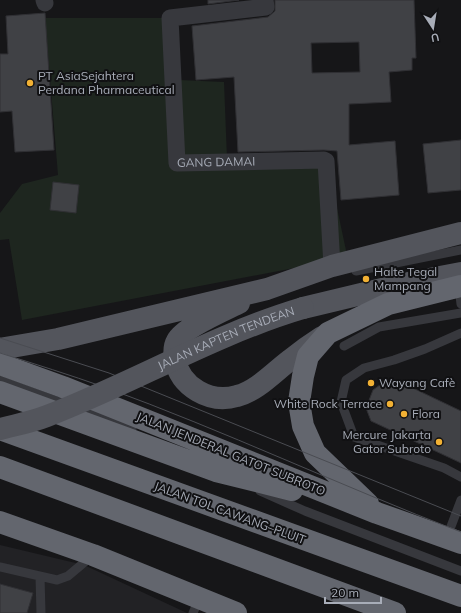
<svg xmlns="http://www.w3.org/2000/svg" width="461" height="613" font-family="Mulish,sans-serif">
<rect width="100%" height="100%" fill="#161618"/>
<path fill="#222225" d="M0,545L84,565L187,613H0Z"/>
<path fill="#1e261f" d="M45,18H170L179,80L224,82L227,159L327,161L347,255L331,261L22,320L9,239L0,240V213L22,184L58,175Z"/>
<path fill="#404145" stroke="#303034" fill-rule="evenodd" d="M208,0H239L208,4Z
M275,0H414L416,58H412V70L389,72L391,102L349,104V145L395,141L399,195L341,200L337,151L324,150L238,152L234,77L196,80L192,26L268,17L275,11ZM359,42L360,72L312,73L311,43Z
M45,13L54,150L15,152L12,111L0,112V54H8L6,16Z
M461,140V190L428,193L423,144Z
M53,182L79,185L76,213L50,210Z
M396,380L461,411V463L371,421L366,408L373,390L384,382Z
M0,584L33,593L27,613H0Z"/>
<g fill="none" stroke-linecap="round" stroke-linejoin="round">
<path stroke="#37383d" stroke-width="9" d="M356,271L461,250
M459,287L461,304
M461,333L425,349L394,360L364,368L346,380L341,402L354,437L444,468L461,477
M344,346L379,327L461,313
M0,380L132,429
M260,491L305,511L461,571
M447,537L461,500
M0,567L57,580L68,576L93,555
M40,576L41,613
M193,613L199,599"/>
<g stroke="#37383d" stroke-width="17">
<path d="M44,0L45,3"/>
<path id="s1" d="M265,0L266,7L170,18L177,163L324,160L326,161L332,266"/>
</g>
<path stroke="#53555c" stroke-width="22" d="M239,303C225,310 183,328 177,341C174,346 174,353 175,359C180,387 210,404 237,396C257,391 274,372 290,360C300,352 311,344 322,337
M303,308L403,284L461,273
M0,349L58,339L267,289L332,266L461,233"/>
<path stroke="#63666e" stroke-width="22" d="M0,364L63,387L377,513L461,543
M0,392L216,471L292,490
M0,429L461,596
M0,467L395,613
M368,504L315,453L303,426L299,402L303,376L308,356L328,333L388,304L461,286
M0,522L93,555L236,613"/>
<path stroke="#4a4c52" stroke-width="1" d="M0,338L109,373L461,516
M0,353C35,364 70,375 104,387C225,431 341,486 461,532"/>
<path stroke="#53555c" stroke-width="22" id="s2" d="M0,429C15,425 32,422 47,416C133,383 215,334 303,308"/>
</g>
<g fill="#f2b134" stroke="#111113" stroke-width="1.5">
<circle cx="30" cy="83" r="4"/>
<circle cx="366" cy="279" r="4"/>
<circle cx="371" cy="383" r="4"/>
<circle cx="390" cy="404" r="4"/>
<circle cx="404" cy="414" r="4"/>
<circle cx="439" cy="442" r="4"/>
</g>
<g text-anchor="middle" stroke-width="4" stroke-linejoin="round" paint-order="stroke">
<g font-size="12" fill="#a8adb8" stroke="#111113" text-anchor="start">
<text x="38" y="80">PT AsiaSejahtera<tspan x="38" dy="14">Perdana Pharmaceutical</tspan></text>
<text x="374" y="276">Halte Tegal<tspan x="374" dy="14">Mampang</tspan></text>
<text x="379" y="387">Wayang Cafè</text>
<text x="382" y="408" text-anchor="end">White Rock Terrace</text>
<text x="412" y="418">Flora</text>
<text x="431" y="439" text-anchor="end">Mercure Jakarta<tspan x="431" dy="14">Gator Subroto</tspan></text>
</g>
<g font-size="12" fill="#a8adb8" stroke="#111113">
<text dy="4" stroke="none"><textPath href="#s1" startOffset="288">GANG DAMAI</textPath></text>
<text dy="4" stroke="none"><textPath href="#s2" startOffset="244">JALAN KAPTEN TENDEAN</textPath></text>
<text transform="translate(231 454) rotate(22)" y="4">JALAN JENDERAL GATOT SUBROTO</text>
<text transform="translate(230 513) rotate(20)" y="4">JALAN TOL CAWANG–PLUIT</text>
</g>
</g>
<g transform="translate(433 28) rotate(168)" stroke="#111113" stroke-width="3" paint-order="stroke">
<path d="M0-3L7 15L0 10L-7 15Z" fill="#a8adb8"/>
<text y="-6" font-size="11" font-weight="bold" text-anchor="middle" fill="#a8adb8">U</text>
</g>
<path d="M325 597v6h56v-6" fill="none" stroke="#a8adb8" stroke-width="2"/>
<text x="331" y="597" font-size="12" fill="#a8adb8" stroke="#111113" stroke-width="3" paint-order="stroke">20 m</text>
</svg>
